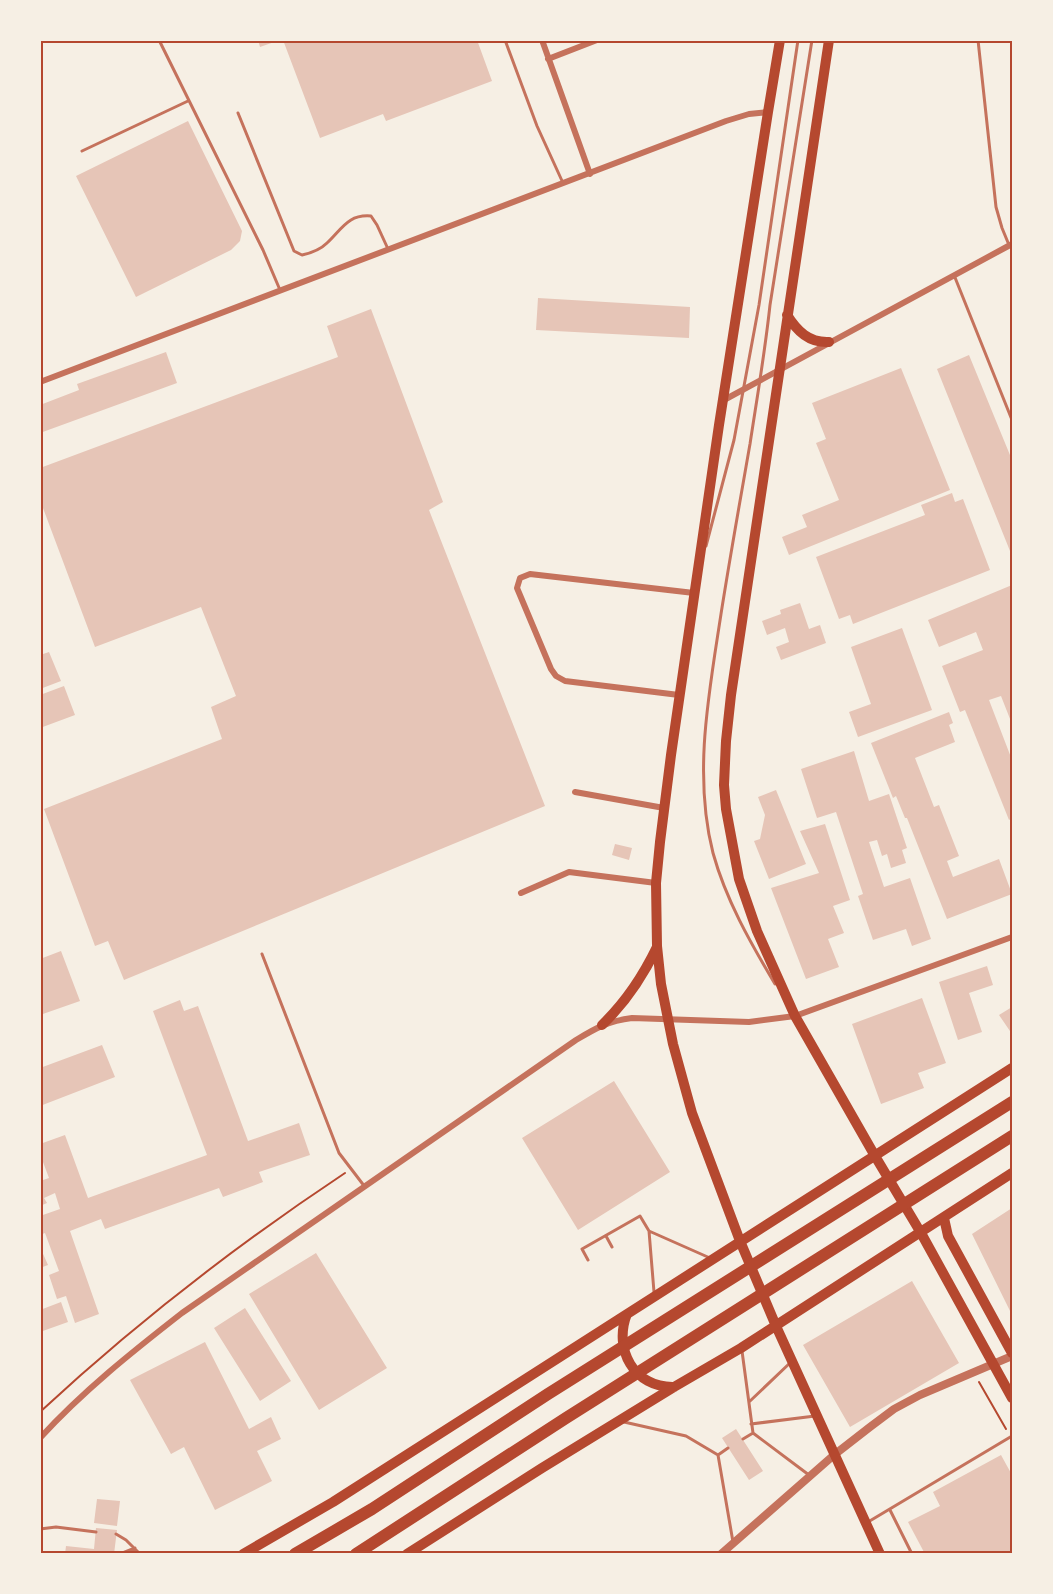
<svg xmlns="http://www.w3.org/2000/svg" width="1053" height="1594" font-family="Arial,sans-serif">
<rect width="100%" height="100%" fill="#f6efe4"/>
<path fill="#e6c5b7" d="M258,40H277V41L260,47Z
M283,40H477L492,81L386,121L383,114L320,138Z
M188,121L242,231L240,241L231,250L136,297L76,176Z
M538,298L690,307L689,338L536,330Z
M371,309L443,502L429,510L545,806L124,980L108,941L95,946L44,809L222,739L211,707L236,696L201,607L95,647L40,500V468L338,357L327,326Z
M166,352L177,383L40,433V405L79,390L77,384Z
M969,355L1012,460V556L937,369Z
M901,368L950,490L789,555L782,537L807,527L802,515L839,500L816,443L826,439L812,403Z
M952,493L955,502L963,499L990,570L853,624L850,615L839,619L816,557L925,515L921,505Z
M1012,585V724L1001,696L989,700L1012,760V818L1009,820L965,710L960,712L942,666L983,650L976,632L939,647L928,620Z
M800,603L809,629L820,625L826,643L781,660L776,647L789,642L785,628L767,635L762,621L781,614L780,610Z
M902,628L932,710L858,737L849,712L871,704L851,647Z
M49,652L61,681L40,689V655Z
M64,686L75,715L40,728V695Z
M949,712L953,723L949,725L955,742L915,758L934,807L939,805L959,856L947,861L953,877L999,859L1012,894L947,919L907,818H905L896,796L893,798L871,743Z
M854,751L869,801L889,794L907,848L902,850L906,863L891,868L887,854L882,856L877,840L869,842L884,887L910,878L931,939L912,946L906,929L873,940L858,896L863,894L836,812L817,818L801,769Z
M776,790L806,864L769,879L754,841L760,839L765,815L758,797Z
M825,824L850,900L833,906L844,933L828,939L839,967L806,979L771,888L819,873L800,831Z
M615,844L632,848L629,860L612,855Z
M61,951L80,1001L40,1015V959Z
M987,966L993,985L969,993L982,1032L958,1040L939,982Z
M922,998L946,1063L918,1073L924,1088L881,1104L852,1024Z
M180,1000L184,1011L198,1006L248,1141L299,1123L310,1155L259,1172L263,1182L223,1197L219,1188L105,1229L101,1219L70,1231L99,1314L75,1323L66,1296L57,1299L49,1275L59,1271L45,1233L40,1235V1216L60,1209L55,1193L44,1198L47,1203L40,1206V1181L49,1178L40,1154V1144L65,1135L88,1198L207,1155L153,1011Z
M1012,1007V1034L999,1015Z
M102,1045L115,1077L40,1106V1068Z
M614,1081L670,1172L578,1230L522,1138Z
M1012,1208V1315L972,1234Z
M40,1247L48,1265L40,1268Z
M316,1253L387,1368L319,1410L249,1294Z
M912,1281L959,1363L850,1427L803,1345Z
M61,1302L68,1322L40,1332V1310Z
M245,1308L291,1381L260,1401L214,1328Z
M205,1342L249,1429L271,1417L281,1439L257,1451L272,1481L215,1510L184,1447L171,1454L130,1380Z
M736,1429L763,1471L749,1480L722,1438Z
M1001,1455L1012,1475V1554H925L908,1522L940,1506L933,1492Z
M97,1499L120,1501L117,1526L94,1523Z
M96,1528L117,1530L114,1554H65L66,1546L94,1549Z"/>
<g fill="none" stroke-linecap="round" stroke-linejoin="round">
<path stroke="#b5482f" stroke-width="2" d="M979,1382L1006,1429
M40,1412C137,1322 235,1246 345,1173"/>
<path stroke="#c5725c" stroke-width="3" d="M159,40L263,250L280,290
M505,40L537,126L563,183
M978,40L996,207L1002,228L1009,245
M238,113L294,251L302,255C311,253 320,250 327,243C342,229 348,214 371,216L377,225L388,249
M82,151L188,101
M954,275L1012,420
M706,546L734,440L759,305L798,40
M262,954L339,1153L365,1187
M775,984C750,942 726,900 713,853C693,774 709,693 721,614C730,557 740,501 750,444C757,398 765,352 770,305L812,40
M649,1231L710,1258
M606,1236L612,1247
M588,1260L582,1249L640,1216L649,1231L654,1292
M742,1351L753,1433L743,1439
M749,1402L791,1362
M624,1422L686,1436L718,1455L728,1448
M751,1424L815,1416
M753,1433L809,1475
M718,1455L733,1542
M890,1510L912,1554
M868,1522L1012,1436
M40,1529L56,1527L96,1532
M116,1534L126,1540L140,1554
M120,1554L135,1548"/>
<path stroke="#c5725c" stroke-width="6" d="M542,40L590,174
M548,59L597,40
M40,382L726,121L749,114L768,112
M724,400L1012,244
M679,695L565,681L556,676L551,669L517,588L520,578L530,574L694,593
M575,792L664,808
M521,893L569,872L656,883
M40,1438C83,1391 132,1352 182,1313L576,1040C596,1028 608,1021 632,1018L749,1022L795,1016L1012,937"/>
<path stroke="#c5725c" stroke-width="8" d="M721,1554L834,1455L870,1427L894,1409L920,1395L1012,1356"/>
<path stroke="#b5482f" stroke-width="10" d="M780,40L768,112L719,425L671,755L660,842L656,883L657,946L661,984L673,1044L692,1113L740,1241L776,1326L880,1554
M829,40L731,695L726,741L724,785L726,809L739,879L757,931L795,1016L875,1156L921,1233L1012,1398
M787,315C797,331 809,343 829,342
M602,1025C626,1002 643,976 657,947
M944,1218L948,1236L1012,1353
M627,1314C613,1349 634,1388 674,1387
M243,1554L333,1502L1012,1068
M407,1554L542,1468L674,1387L741,1348L1012,1173"/>
<path stroke="#b5482f" stroke-width="12" d="M295,1554L372,1509L548,1394L1012,1102
M356,1554L566,1418L1012,1136"/>
</g>
<rect width="1053" height="1594" fill="none" stroke="#f6efe4" stroke-width="84"/>
<rect x="42" y="42" width="969" height="1510" fill="none" stroke="#b5482f" stroke-width="2"/>
</svg>
